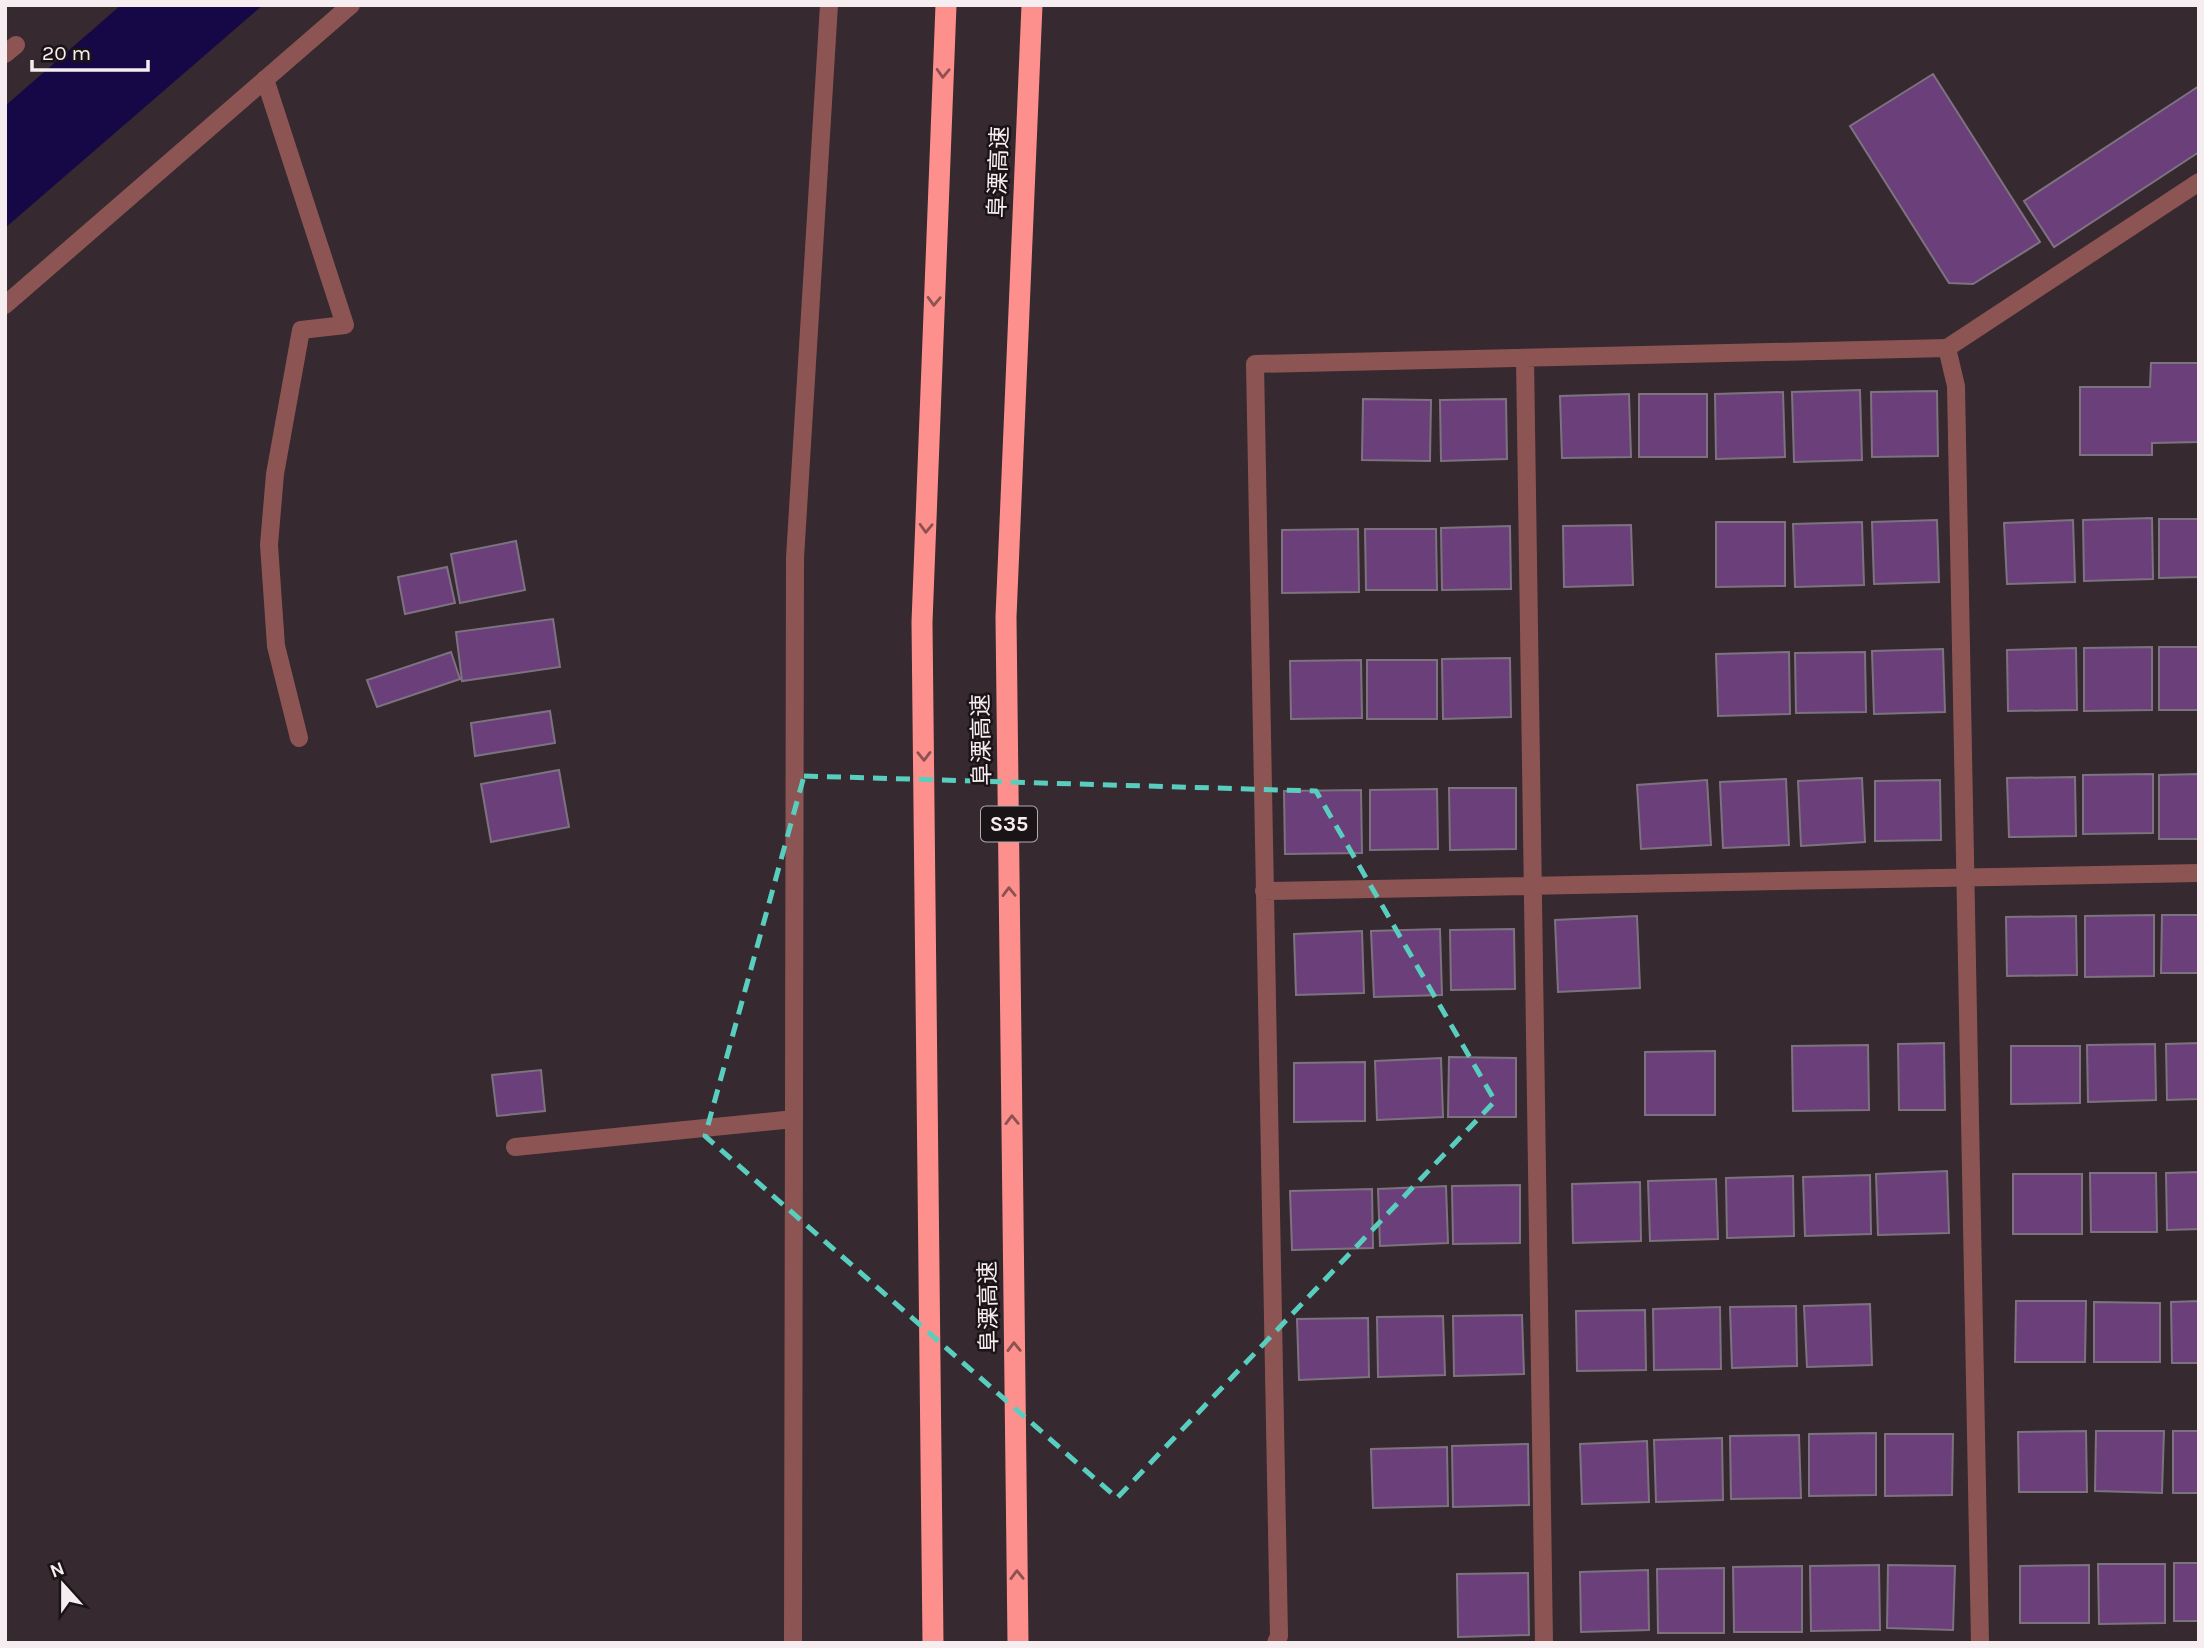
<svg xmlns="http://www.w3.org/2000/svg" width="2204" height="1648" font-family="Karla,'Noto Sans SC',sans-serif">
<rect width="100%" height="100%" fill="#36292f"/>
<path fill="#160846" d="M121,5H263L5,228V106Z"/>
<path fill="#6a3f7a" stroke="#7d7380" stroke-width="2" d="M1933,74L2040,242L1973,284L1949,283L1850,126Z
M2199,86V152L2054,247L2024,201Z
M2151,363H2199V442L2152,443V455H2080V387H2150Z
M1860,390L1862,460L1794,462L1792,392Z
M1937,391L1938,456L1872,457L1871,392Z
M1783,392L1785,457L1716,459L1715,394Z
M1629,394L1631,457L1562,458L1560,396Z
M1639,394H1707V457H1639Z
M1363,399L1431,400L1430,461L1362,460Z
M1506,399L1507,459L1441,461L1440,400Z
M2152,518L2153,579L2084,581L2083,520Z
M2159,519H2199V577L2159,578Z
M1937,520L1939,582L1874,584L1872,522Z
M2073,520L2075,582L2007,584L2004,523Z
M1716,522H1785V586L1716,587Z
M1862,522L1864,585L1795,587L1793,524Z
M1631,525L1633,585L1564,587L1563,526Z
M1510,526L1511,589L1442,590L1441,528Z
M1358,529L1359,592L1282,593V530Z
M1365,529H1436L1437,590H1366Z
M516,541L525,590L460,603L451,554Z
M447,567L455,603L405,614L398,577Z
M553,619L560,667L462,681L456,632Z
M2152,647V710L2084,711V648Z
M2159,647H2199V710H2159Z
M2076,648L2077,710L2008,711L2007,650Z
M1943,649L1945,712L1874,714L1872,651Z
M451,652L460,679L377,707L367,680Z
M1789,652L1790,714L1718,716L1716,654Z
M1865,652L1866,712L1796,713L1795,653Z
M1510,658L1511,717L1443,719L1442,659Z
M1361,660L1362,718L1291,719L1290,661Z
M1367,660H1437V719H1367Z
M550,711L555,743L475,756L471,723Z
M559,770L569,827L491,842L481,784Z
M2153,774V833L2083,834V775Z
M2199,774V839H2159V775Z
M2075,777L2076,836L2009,837L2007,778Z
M1862,778L1865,842L1801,846L1798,781Z
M1786,779L1789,845L1723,848L1720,782Z
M1707,780L1711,845L1641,849L1637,785Z
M1940,780L1941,840L1875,841V781Z
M1449,788H1516V849L1450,850Z
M1437,789L1438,849L1370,850V790Z
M1361,790L1362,853L1285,854L1284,791Z
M2154,915V976L2085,977V916Z
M2162,915H2199V973H2161Z
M1637,916L1640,988L1558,992L1555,920Z
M2076,916L2077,975L2007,976L2006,917Z
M1440,929L1442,995L1374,997L1371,931Z
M1514,929L1515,989L1451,990L1450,930Z
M1362,931L1364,993L1296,995L1294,934Z
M1944,1043L1945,1110H1899L1898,1044Z
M2199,1043V1099L2167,1100L2166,1044Z
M2155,1044L2156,1100L2088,1102L2087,1045Z
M1868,1045L1869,1110L1793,1111L1792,1046Z
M2011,1046H2080V1103L2011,1104Z
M1715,1051V1115H1645V1052Z
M1449,1057L1516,1058V1117H1448Z
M1441,1058L1443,1117L1377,1120L1375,1061Z
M1365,1062V1121L1294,1122V1063Z
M541,1070L545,1111L497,1116L492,1075Z
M1947,1171L1949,1233L1878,1235L1876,1174Z
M2199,1172V1229L2167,1230L2166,1173Z
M2090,1173H2156L2157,1232H2091Z
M2013,1174H2082V1234H2013Z
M1870,1175L1871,1234L1805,1236L1803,1177Z
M1793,1176L1794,1236L1727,1238L1726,1178Z
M1716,1179L1718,1239L1650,1241L1648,1181Z
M1640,1182L1641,1241L1573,1243L1572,1184Z
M1520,1185V1243L1453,1244L1452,1186Z
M1446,1186L1448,1243L1380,1246L1378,1189Z
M1372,1189L1373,1248L1292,1250L1290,1191Z
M2016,1301H2086L2085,1362H2015Z
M2199,1301V1363H2172L2171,1302Z
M2094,1302L2160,1303V1362H2094Z
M1870,1304L1872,1365L1807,1367L1804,1306Z
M1796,1306L1797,1366L1732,1368L1730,1307Z
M1720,1307L1721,1369L1654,1370L1653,1309Z
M1645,1310L1646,1370L1577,1371L1576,1311Z
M1522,1315L1524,1374L1454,1376L1453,1316Z
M1443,1316L1445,1375L1378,1377L1377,1317Z
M1368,1318L1369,1377L1299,1380L1297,1319Z
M2086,1431L2087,1492H2019L2018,1432Z
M2096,1431H2164L2162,1493L2095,1491Z
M2173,1431H2199V1493H2173Z
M1876,1433V1495L1809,1496V1434Z
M1885,1434H1953L1952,1495L1885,1496Z
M1799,1435L1801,1498L1731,1499L1730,1436Z
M1722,1438L1723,1500L1656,1502L1654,1440Z
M1647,1441L1649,1502L1582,1504L1580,1444Z
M1528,1444L1529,1505L1453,1507L1452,1446Z
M1447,1447L1448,1506L1373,1508L1371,1449Z
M2174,1563H2199V1621H2174Z
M2098,1564H2165V1623L2099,1624Z
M1879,1565L1880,1630L1811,1631L1810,1566Z
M1888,1565L1955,1566L1953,1630L1887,1628Z
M2089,1565V1623H2020V1566Z
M1802,1566V1632H1734L1733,1567Z
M1724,1568V1633H1658L1657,1569Z
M1648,1570L1649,1630L1581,1632L1580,1572Z
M1528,1573L1529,1635L1458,1637L1457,1574Z"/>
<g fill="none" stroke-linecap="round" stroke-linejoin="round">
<path stroke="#8c5553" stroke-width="18" d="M1525,358L1544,1643
M1264,891L2199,873
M1276,1643L1279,1636L1255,364L1947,348L1956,386L1980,1643"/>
<path stroke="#8c5553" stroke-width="18" d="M5,54L16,45
M265,79L345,325L301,330L275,474L269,545L276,646L299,738
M5,305L351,5
M1947,348L2199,182
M515,1147L794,1119
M793,1643L795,558L829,5"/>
<path stroke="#fd908d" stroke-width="21" d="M933,1643L922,622L946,5
M1018,1643L1006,617L1032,5"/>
</g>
<defs><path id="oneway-chevron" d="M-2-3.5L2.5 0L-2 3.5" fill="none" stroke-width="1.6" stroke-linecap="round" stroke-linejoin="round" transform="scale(1.75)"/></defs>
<g stroke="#8c5252">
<use href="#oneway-chevron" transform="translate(943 73) rotate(92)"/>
<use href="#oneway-chevron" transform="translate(934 301) rotate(92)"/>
<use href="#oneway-chevron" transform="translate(926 528) rotate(92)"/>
<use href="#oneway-chevron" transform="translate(924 756) rotate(89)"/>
<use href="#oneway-chevron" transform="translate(1009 892) rotate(-91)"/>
<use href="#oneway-chevron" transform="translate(1012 1120) rotate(-91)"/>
<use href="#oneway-chevron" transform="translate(1014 1347) rotate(-91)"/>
<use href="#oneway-chevron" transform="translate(1017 1575) rotate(-91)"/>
</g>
<path fill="none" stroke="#59cebe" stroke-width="5" stroke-dasharray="14 9" stroke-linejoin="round" d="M804,776L1316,791L1495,1101L1117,1498L705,1136Z"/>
<g text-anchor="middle" stroke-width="5" stroke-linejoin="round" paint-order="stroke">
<rect fill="#1a1416" stroke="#b4acaf" stroke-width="2" x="981" y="806.5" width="56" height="35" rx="5"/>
<g font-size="21" font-weight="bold" fill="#f6edf1">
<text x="1009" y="831">S35</text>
</g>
<g font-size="23" fill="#f6edf1" stroke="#1a1416">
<text transform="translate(998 172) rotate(-88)" y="8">阜溧高速</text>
<text transform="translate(981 740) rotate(-91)" y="8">阜溧高速</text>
<text transform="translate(988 1307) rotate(-91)" y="8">阜溧高速</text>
</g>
</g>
<rect width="2204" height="1648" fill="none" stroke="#f6edf1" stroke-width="14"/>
<g transform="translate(63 1585) rotate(339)" stroke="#1a1416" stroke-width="5" paint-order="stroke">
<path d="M0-5L12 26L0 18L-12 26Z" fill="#f6edf1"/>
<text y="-10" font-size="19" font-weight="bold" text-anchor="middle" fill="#f6edf1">N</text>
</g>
<path d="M32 60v10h116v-10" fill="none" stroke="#f6edf1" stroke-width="3.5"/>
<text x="42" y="60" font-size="21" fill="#f6edf1" stroke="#1a1416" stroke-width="5" paint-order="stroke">20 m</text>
</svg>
